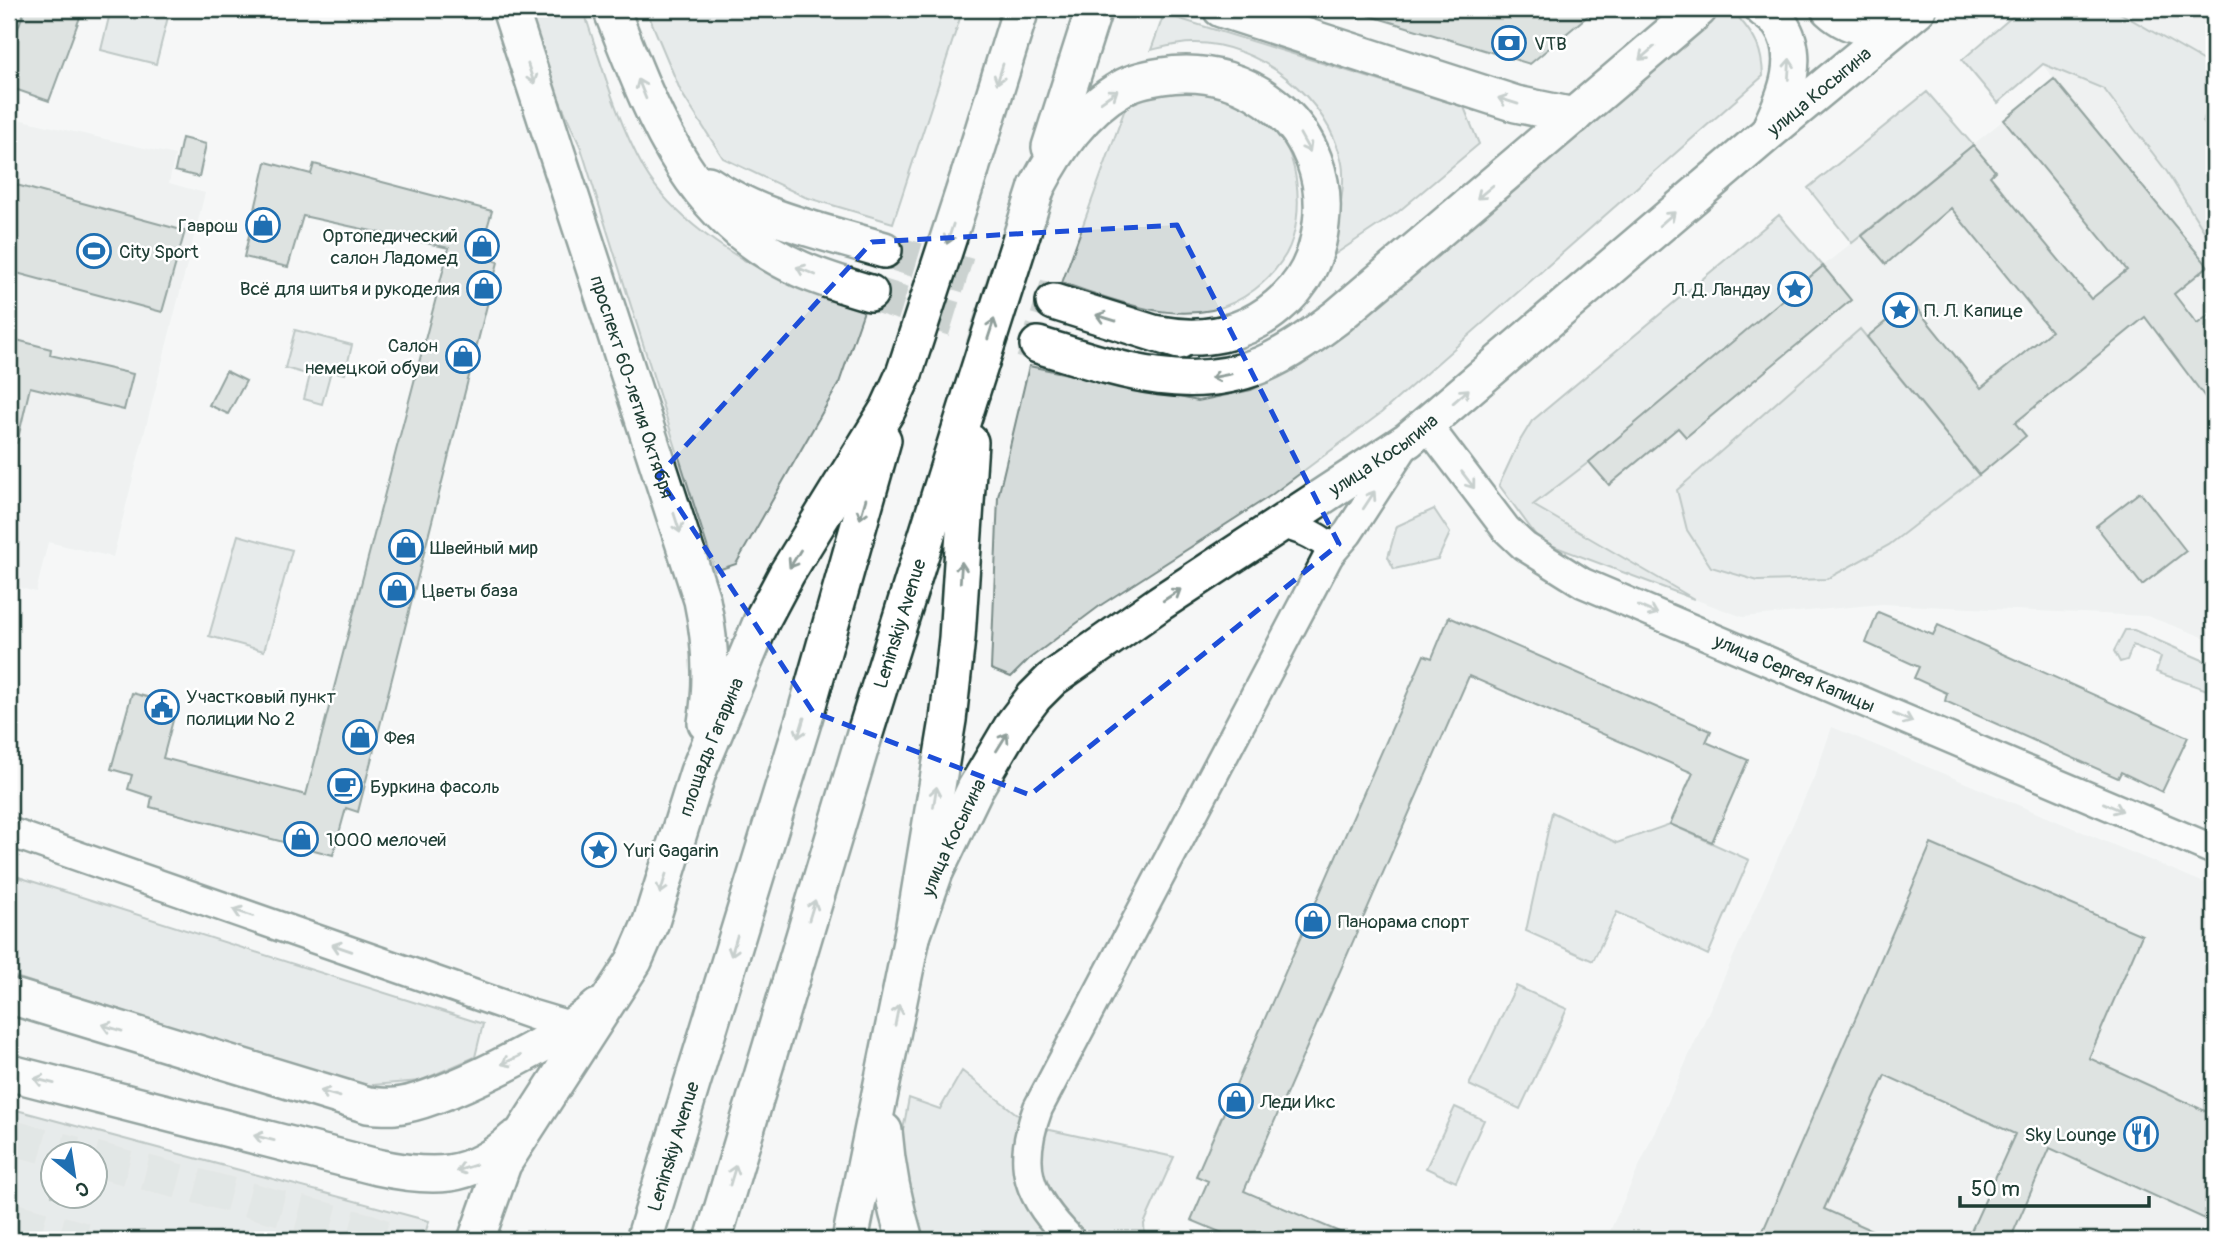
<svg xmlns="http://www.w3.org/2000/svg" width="2223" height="1249" font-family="Pangolin,sans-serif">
<rect width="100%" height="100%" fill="#f6f7f7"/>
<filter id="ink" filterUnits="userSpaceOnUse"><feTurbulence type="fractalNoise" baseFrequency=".0143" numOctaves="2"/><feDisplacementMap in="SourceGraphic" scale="14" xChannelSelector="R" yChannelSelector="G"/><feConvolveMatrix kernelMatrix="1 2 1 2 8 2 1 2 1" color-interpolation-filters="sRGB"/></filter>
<g filter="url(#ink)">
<path fill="#e6e9e8" d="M2041,9H2214V641L2147,616L1882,604L1743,617L1694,599L1533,505L1589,462L1823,266L2054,79L2043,65L2031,42Z
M9,117L175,155L169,183L205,193L113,557L48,542L36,592L9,585Z
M1832,727L2214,887V1240H1606L1816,773Z"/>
<path fill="#d6dcdb" stroke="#7a8c88" stroke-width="2" fill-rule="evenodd" d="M111,9H170L156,64L101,50Z
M529,9H583C601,62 616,119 644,169C671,216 731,257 780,278C806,290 839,294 867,302L839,383L736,564L715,571L581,148L551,81Z
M646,9H963L893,223L805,197L723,158L681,92Z
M2021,9H2113L2214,67V88L2203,122L2214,136V243L2209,239L2167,172L2104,89L2043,64L1998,103L1962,60Z
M1164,14L1464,107L1479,144L1398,212L1328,259C1335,234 1347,188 1342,163C1329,99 1259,42 1193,43C1179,43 1164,47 1151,50Z
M1717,14L1739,18C1756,38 1762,49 1763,76L1381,413L1270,496L1101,605L1029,659L1011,677L991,669L998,497L1029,366L1198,401L1251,390L1302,365Z
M1159,90C1178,91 1199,89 1217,92C1230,94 1249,106 1260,113C1299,139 1308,214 1286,254C1270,281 1243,303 1212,310C1161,321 1110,298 1062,283L1126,106Z
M1927,92L1973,145L1852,243L1808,188Z
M1779,215L1823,266L1589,462L1533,505L1694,599L1540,541L1499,485L1518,444L1532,421Z
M1860,329L1979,475L1889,545L1827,579L1758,581L1711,567L1687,530L1677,490Z
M295,330L352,345L345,374L331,371L322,404L304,399L310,375L285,368Z
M1434,509L1450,533L1438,559L1394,569L1388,557L1397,526Z
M238,535L292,550L264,651L209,636Z
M2125,630H2134L2214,665L2213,692L2156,672L2161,657L2133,645L2127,660L2120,662L2114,651Z
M1552,812L1617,843L1670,824L1749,860L1708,955L1617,912L1593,961L1526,931Z
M9,874L483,1024L475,1057L420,1081L361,1086L9,975Z
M1516,986L1567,1009L1520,1109L1469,1085Z
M962,1071L1032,1126L1174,1157L1144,1224L1145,1240H925L912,1207L900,1146L909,1098L940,1109Z
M1455,1107L1484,1120L1456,1182L1426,1168Z
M9,1108L429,1221L423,1240H41L9,1230ZM52,1154H94V1196H52Z"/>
<path fill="#c0c9c6" stroke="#1f3d34" stroke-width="2" d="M25,9H83L49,101L9,87V52Z
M1365,9H1596L1530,64L1364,14Z
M2054,79L2208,266L2174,294L2197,324L2214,311V409L2145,317L2015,423L2026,436L1979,475L1867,337L1911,301L1981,388L2051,331L1951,208L1886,264L1862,236L1973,145L1995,171L1990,176L2091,299L2127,270L2004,120Z
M182,138L206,144L199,177L175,171Z
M266,162L311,174L314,164L492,211L485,235L495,238L490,259L498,262L358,812L346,808L333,855L150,807L152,797L128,789L132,775L111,769L132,693L177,705L163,758L306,795L449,248L303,216L288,267L244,257Z
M9,183L185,231L162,312L9,271Z
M1823,266L1851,300L1686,437L1678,428L1609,485L1589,462Z
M9,338L51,349L50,355L133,374L124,410L30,387L17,443L9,442Z
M226,371L246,381L228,414L209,405Z
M2140,492L2186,551L2142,585L2096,526Z
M1878,612L1933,635L1938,625L2188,737L2162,792L2121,772L2118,778L1945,701L1947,693L1914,678L1919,667L1866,643Z
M1449,617L1711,731L1706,742L1748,760L1712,842L1670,824L1693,773L1469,676L1244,1191L1358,1240H1239L1191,1220L1208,1181L1196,1176L1424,655L1432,658Z
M1931,844L2142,935L2089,1058L2214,1115V1223L2050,1148L2010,1240H1967L2015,1134L1885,1075L1824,1209L1894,1240H1759Z"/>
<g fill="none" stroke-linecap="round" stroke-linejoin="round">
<path stroke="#cbd2d0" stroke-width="35" stroke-dasharray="35 18" stroke-linecap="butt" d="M884,250L1054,302
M870,293L1038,345
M9,1137L76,1154
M94,1159L368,1231L392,1240
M9,1219L85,1240"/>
<g stroke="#1f3d34" stroke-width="33">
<g id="minor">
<path id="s1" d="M1427,425L1506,529L1524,546L1583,583L2214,850"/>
<path d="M1280,524C1300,528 1313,534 1329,546V555"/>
<path d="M9,832L533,1015L570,1026"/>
<path d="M1071,1240C1028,1196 1016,1168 1038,1108L1329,555L1348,533L1405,445"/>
</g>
</g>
<g stroke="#1f3d34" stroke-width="40">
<g id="major">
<path id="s2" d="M510,9L702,600C711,642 713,681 706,723"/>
<path d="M611,9C652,113 689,219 800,269C822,279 846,286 870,293"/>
<path d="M1221,9L1516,104L1574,116"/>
<path d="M1763,9C1768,13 1776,18 1780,24C1802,56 1786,95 1771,126"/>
<path d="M1829,9C1854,32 1876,29 1906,17"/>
<path d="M1050,147L1094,9"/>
<path d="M971,169L1021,9"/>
<path d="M708,184C759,219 825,232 884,250"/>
<path d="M1037,187C1057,149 1083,110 1122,88C1133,81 1149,78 1162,76C1252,61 1333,132 1321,224C1317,258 1305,284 1278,306C1244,335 1202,342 1159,334"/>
<path d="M1054,302L1179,341"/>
<path d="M1038,345C1111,367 1186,396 1261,365C1289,353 1313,335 1337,317L1699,9"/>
<path id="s3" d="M912,937L935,872L975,789L1014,723L1034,697L1052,679L1160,603L1408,440L1768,133L1918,9"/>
<path d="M9,997L17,998L368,1105C377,1106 386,1107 395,1106C438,1103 565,1037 598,1007"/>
<path d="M11,1073L377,1167C432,1179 471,1180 514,1139"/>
<path d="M884,1131C887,1169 894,1204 905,1240"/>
<path id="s4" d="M476,1240L503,1164L634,961L651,922L698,772L762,620L787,573L888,409L904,374"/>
<path id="s5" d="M644,1240L804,719L883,440"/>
<path id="s6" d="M713,1240L865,733L971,394"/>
<path d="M850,1240L912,937L948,720L957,638L970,442"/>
</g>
</g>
<use href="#minor" stroke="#fff" stroke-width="28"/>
<use href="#major" stroke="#fff" stroke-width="35"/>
<g stroke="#1f3d34" stroke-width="40" stroke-linecap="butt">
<path id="major-bridge" d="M904,374L971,169
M971,394L1037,187"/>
</g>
<use href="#major-bridge" stroke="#fff" stroke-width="35"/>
</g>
<defs><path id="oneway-shaft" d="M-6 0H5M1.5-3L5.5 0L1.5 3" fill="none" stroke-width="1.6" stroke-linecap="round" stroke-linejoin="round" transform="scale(1.75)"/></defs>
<g stroke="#8f9e9a">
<use href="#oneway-shaft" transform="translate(1647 53) rotate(139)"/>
<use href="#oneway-shaft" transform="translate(1789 69) rotate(-86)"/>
<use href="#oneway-shaft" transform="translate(531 74) rotate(72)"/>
<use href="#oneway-shaft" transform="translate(1000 74) rotate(107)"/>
<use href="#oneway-shaft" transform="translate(642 89) rotate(-112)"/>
<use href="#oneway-shaft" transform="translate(1109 96) rotate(-35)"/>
<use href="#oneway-shaft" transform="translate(1508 101) rotate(-163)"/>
<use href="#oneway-shaft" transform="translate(1305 143) rotate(61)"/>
<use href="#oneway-shaft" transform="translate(1485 192) rotate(140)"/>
<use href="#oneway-shaft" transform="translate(1667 219) rotate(-41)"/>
<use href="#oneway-shaft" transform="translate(950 234) rotate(108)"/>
<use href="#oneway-shaft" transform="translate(806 271) rotate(-158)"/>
<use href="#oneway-shaft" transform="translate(1106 318) rotate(-163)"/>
<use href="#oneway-shaft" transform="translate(991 329) rotate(-72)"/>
<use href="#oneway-shaft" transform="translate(1221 376) rotate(169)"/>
<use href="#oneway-shaft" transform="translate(1461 396) rotate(-41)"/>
<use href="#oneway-shaft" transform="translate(1468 480) rotate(53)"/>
<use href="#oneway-shaft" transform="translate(1369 500) rotate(-57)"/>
<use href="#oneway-shaft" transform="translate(863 509) rotate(106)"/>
<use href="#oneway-shaft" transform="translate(677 523) rotate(72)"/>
<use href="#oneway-shaft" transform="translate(795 559) rotate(122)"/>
<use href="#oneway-shaft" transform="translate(961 572) rotate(-86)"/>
<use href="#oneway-shaft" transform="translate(1172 595) rotate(-33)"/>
<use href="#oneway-shaft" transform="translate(1648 610) rotate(23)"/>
<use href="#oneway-shaft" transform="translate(1903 718) rotate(23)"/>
<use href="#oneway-shaft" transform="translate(801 728) rotate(107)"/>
<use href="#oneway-shaft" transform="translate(1002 742) rotate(-58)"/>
<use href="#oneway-shaft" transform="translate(935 797) rotate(-81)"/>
<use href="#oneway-shaft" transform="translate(2113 807) rotate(23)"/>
<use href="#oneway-shaft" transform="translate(663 884) rotate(107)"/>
<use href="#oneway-shaft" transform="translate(812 910) rotate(-73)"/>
<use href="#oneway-shaft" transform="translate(243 913) rotate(-161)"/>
<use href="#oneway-shaft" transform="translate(734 946) rotate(107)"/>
<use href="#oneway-shaft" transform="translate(342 948) rotate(-161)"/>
<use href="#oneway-shaft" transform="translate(897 1015) rotate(-79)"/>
<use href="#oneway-shaft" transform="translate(112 1028) rotate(-163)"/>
<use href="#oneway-shaft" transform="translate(511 1060) rotate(154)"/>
<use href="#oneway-shaft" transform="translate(44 1081) rotate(-166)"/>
<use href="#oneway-shaft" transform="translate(330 1094) rotate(-164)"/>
<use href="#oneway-shaft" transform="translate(264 1138) rotate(-166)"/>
<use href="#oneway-shaft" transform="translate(466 1168) rotate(162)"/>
<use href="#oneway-shaft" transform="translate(733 1175) rotate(-73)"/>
</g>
</g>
<path d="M0 0H2223V1249H0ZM1177,225L1339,544L1030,795L813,712L658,476L872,242Z" fill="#f6f7f7" fill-opacity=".55" fill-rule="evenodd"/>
<path fill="none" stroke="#1d4ed8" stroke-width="5" stroke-dasharray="14 9" stroke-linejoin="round" d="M1177,225L1339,544L1030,795L813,712L658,476L872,242Z"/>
<defs>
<g id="bank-ring" transform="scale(1.75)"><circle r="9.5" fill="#fff" stroke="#1f6fb2" stroke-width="1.5"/><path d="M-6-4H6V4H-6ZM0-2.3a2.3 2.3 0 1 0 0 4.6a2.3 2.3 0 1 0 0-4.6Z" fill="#1f6fb2"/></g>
<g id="shop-ring" transform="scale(1.75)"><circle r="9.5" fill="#fff" stroke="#1f6fb2" stroke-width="1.5"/><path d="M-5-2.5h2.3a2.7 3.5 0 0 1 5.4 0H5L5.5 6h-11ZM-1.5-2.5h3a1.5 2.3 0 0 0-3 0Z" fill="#1f6fb2"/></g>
<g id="stadium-ring" transform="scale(1.75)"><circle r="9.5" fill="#fff" stroke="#1f6fb2" stroke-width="1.5"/><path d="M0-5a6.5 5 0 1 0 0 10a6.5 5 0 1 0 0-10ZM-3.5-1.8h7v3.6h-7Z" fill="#1f6fb2"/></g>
<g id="sight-ring" transform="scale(1.75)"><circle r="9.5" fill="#fff" stroke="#1f6fb2" stroke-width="1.5"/><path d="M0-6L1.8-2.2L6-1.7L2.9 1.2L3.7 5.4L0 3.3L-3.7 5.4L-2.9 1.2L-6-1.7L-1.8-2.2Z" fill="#1f6fb2"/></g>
<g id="civic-ring" transform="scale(1.75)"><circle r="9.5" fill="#fff" stroke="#1f6fb2" stroke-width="1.5"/><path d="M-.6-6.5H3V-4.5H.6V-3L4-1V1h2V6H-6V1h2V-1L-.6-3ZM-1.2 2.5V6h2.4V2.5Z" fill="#1f6fb2"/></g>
<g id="cafe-ring" transform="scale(1.75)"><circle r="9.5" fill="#fff" stroke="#1f6fb2" stroke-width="1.5"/><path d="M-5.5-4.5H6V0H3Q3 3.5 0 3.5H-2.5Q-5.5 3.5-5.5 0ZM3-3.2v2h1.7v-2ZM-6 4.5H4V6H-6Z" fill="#1f6fb2"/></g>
<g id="restaurant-ring" transform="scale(1.75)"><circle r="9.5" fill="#fff" stroke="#1f6fb2" stroke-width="1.5"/><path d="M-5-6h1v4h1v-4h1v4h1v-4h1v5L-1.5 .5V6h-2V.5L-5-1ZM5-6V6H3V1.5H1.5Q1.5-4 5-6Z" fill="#1f6fb2"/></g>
</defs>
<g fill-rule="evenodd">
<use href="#bank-ring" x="1509" y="43"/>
<use href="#shop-ring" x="263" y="225"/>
<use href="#shop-ring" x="482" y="246"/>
<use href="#stadium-ring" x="94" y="251"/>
<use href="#shop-ring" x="484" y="288"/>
<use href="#sight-ring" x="1795" y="289"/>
<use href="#sight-ring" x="1900" y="310"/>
<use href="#shop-ring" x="463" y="356"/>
<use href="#shop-ring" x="406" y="547"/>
<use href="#shop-ring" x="397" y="590"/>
<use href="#civic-ring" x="162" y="707"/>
<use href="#shop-ring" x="360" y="737"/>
<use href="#cafe-ring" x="345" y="786"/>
<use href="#shop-ring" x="301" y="839"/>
<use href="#sight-ring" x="599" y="850"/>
<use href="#shop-ring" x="1313" y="921"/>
<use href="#shop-ring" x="1236" y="1101"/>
<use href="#restaurant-ring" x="2141" y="1134"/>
</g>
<g text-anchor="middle" stroke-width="5" stroke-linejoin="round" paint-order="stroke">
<g font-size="19" fill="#1f3d34" stroke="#fff" text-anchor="start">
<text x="1534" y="50">VTB</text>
<text x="238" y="232" text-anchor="end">Гаврош</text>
<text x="458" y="242" text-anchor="end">Ортопедический<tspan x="458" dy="22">салон Ладомед</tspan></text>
<text x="119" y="258">City Sport</text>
<text x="460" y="295" text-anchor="end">Всё для шитья и рукоделия</text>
<text x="1770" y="296" text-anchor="end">Л. Д. Ландау</text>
<text x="1924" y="317">П. Л. Капице</text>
<text x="438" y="352" text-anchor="end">Салон<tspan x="438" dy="22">немецкой обуви</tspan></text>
<text x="430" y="554">Швейный мир</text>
<text x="422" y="597">Цветы база</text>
<text x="186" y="703">Участковый пункт<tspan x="186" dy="22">полиции № 2</tspan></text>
<text x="384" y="744">Фея</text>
<text x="370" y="793">Буркина фасоль</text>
<text x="326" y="846">1000 мелочей</text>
<text x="624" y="857">Yuri Gagarin</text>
<text x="1338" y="928">Панорама спорт</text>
<text x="1260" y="1108">Леди Икс</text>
<text x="2116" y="1141" text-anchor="end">Sky Lounge</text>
</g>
<g font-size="19" fill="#1f3d34" stroke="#fff">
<text dy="7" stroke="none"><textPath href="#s3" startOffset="1264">улица Косыгина</textPath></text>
<text dy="7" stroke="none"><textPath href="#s2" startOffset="397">проспект 60-летия Октября</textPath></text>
<text dy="7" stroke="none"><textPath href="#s3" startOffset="696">улица Косыгина</textPath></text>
<text dy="7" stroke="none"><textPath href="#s6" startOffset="644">Leninskiy Avenue</textPath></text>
<text dy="7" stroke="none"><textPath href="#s1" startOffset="455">улица Сергея Капицы</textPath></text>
<text dy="7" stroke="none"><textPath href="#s4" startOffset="550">площадь Гагарина</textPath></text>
<text dy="7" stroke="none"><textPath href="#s3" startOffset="108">улица Косыгина</textPath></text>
<text dy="7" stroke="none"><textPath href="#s5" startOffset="98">Leninskiy Avenue</textPath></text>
</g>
</g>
<rect width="2223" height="1249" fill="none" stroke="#fff" stroke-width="35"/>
<rect x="18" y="18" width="2188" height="1214" fill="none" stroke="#1f3d34" stroke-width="2.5" filter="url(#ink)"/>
<g transform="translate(74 1175) rotate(150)"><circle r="33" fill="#ffffff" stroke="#a5b1ae" stroke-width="2"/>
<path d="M0-5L12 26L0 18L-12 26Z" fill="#1f6fb2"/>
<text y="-10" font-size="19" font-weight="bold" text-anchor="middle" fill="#1f3d34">С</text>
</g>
<path d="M1960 1196v10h189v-10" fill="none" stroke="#1f3d34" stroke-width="3.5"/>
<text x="1971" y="1196" font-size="21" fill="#1f3d34" stroke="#ffffff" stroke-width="5" paint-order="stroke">50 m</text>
</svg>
